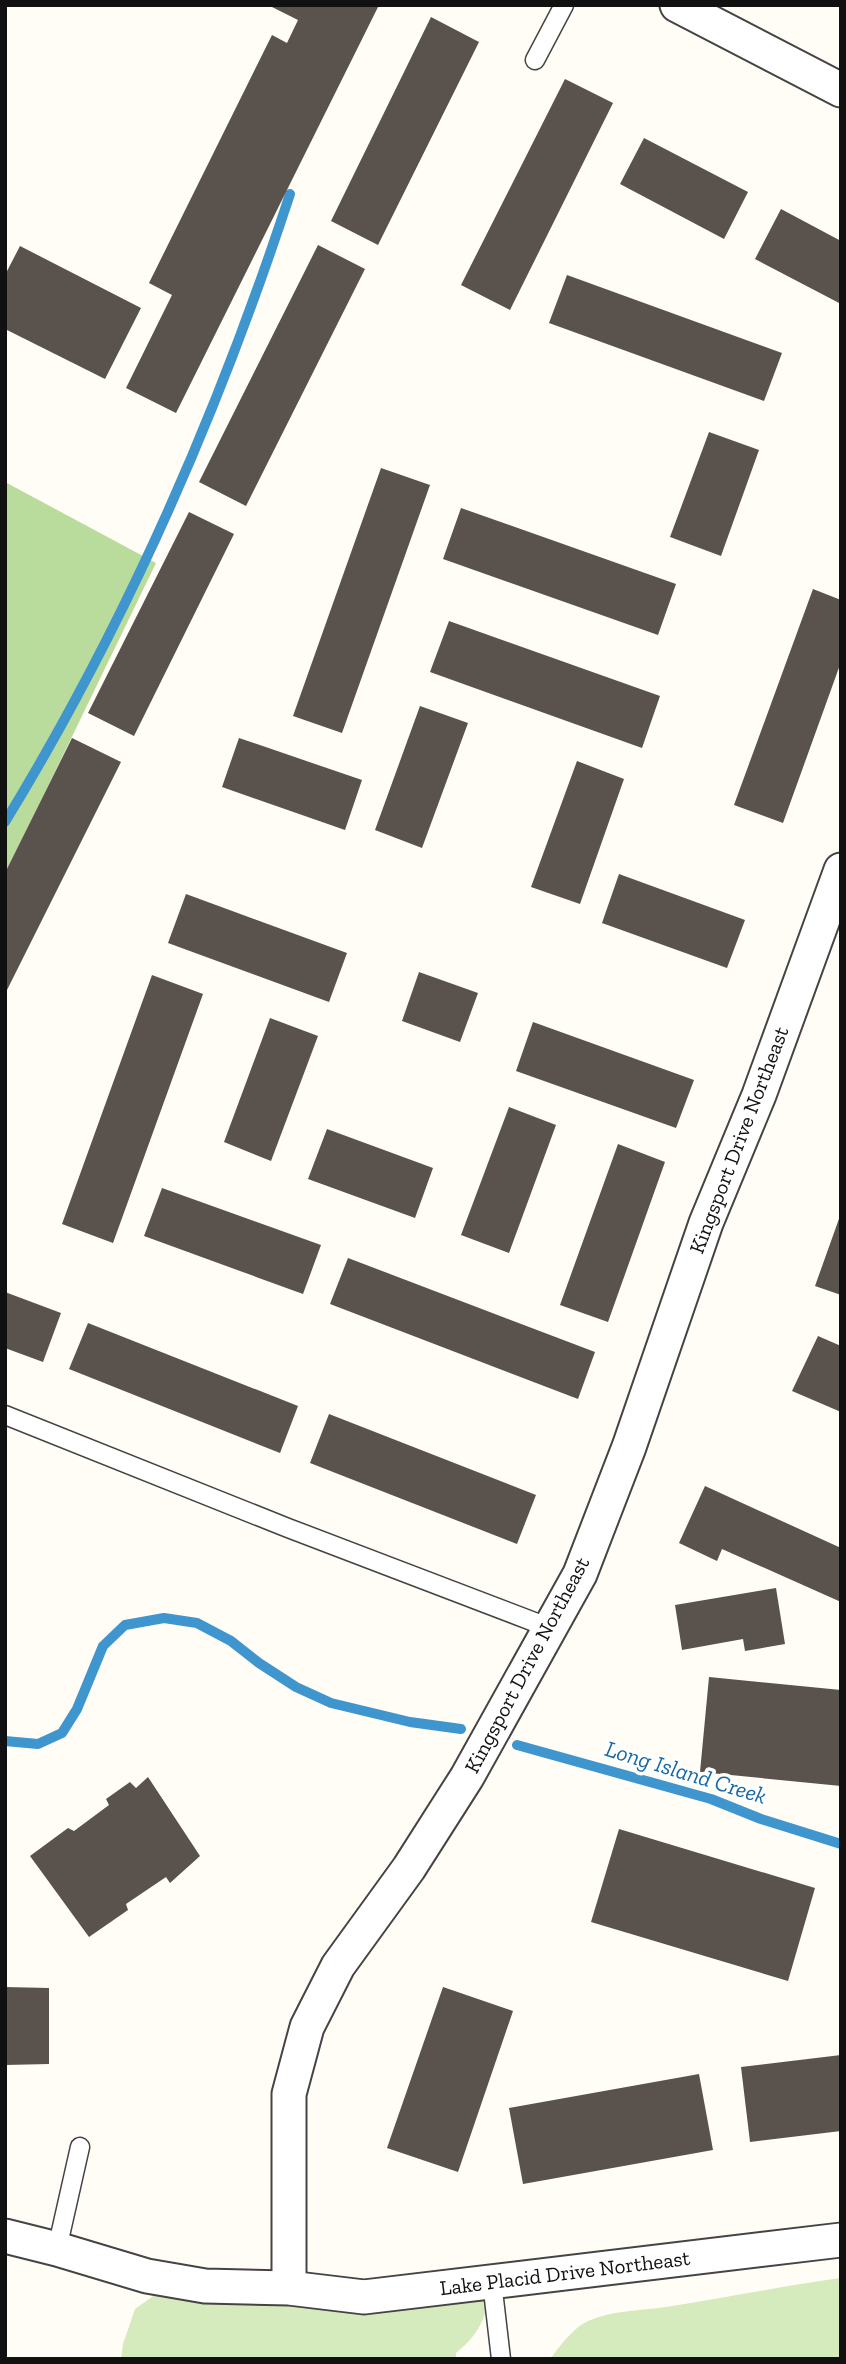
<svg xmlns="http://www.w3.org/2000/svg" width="846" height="2364" font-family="'Zilla Slab',serif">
<rect width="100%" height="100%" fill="#fffdf5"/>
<path fill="#d5ebbd" d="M841,2278V2359H550C560,2346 573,2328 588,2321C612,2310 640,2311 666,2307C725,2298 782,2286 841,2278Z
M492,2282C487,2314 482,2332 456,2353V2359H121L123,2344L135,2309L156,2294Z"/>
<path fill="#b9dc9c" d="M5,482L156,563L5,875Z"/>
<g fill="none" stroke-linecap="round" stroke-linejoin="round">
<path stroke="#3f96cf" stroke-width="10" d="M5,822C126,624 218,414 290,194
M5,1741L38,1744L62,1733L77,1709L103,1646L125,1625L164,1618L197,1623L231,1641L259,1663L296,1687L331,1703L410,1722L461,1729
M517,1745L711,1799L761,1819L841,1844"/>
</g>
<path fill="#5a524d" d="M268,5H379L176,413L126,388L172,295L149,283L272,35L287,43L298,20Z
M431,17L479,42L378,245L331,221Z
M565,79L613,103L510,310L461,285Z
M644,138L748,192L724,239L620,184Z
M781,209L841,241V304L755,259Z
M318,245L365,269L246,506L199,482Z
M20,246L141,308L105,379L5,329V275Z
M567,275L782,353L764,401L549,323Z
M709,432L759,450L721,556L670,537Z
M381,468L430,485L342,733L293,716Z
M461,508L676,584L658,635L443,559Z
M189,512L234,534L134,736L88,713Z
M813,589L841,600V662L783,823L734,805Z
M449,621L660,696L642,748L430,672Z
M420,706L468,723L422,848L375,830Z
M72,738L121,762L5,994V873Z
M239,738L362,780L345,830L222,787Z
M577,761L624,779L580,904L531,887Z
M619,874L745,920L727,968L602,923Z
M186,894L347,953L329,1002L168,943Z
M419,972L478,993L460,1042L402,1021Z
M152,975L203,994L113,1243L62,1224Z
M270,1018L318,1036L271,1161L224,1142Z
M533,1022L694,1080L676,1128L516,1071Z
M509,1107L556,1125L509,1253L461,1235Z
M327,1129L433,1168L415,1218L308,1179Z
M618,1144L665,1162L608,1322L560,1305Z
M162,1188L321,1245L303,1294L144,1236Z
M840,1216H841V1295L815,1286Z
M348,1258L595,1352L578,1399L330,1304Z
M5,1292L61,1313L43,1362L5,1348Z
M88,1323L298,1406L280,1453L69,1369Z
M818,1336L841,1346V1412L792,1391Z
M329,1414L536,1495L517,1544L310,1463Z
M705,1486L841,1548V1602L722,1549L717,1561L679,1543Z
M776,1588L785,1644L745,1651L743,1639L682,1650L675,1605Z
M709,1677L841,1690V1786L700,1772Z
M148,1777L200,1856L170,1883L166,1877L126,1904L128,1910L89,1937L30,1856L68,1828L74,1831L109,1805L106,1799L130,1782L136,1788Z
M619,1829L815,1888L788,1981L591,1922Z
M5,1987L49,1988V2064L5,2065Z
M443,1987L513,2011L458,2172L387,2148Z
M841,2055V2131L750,2142L741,2067Z
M699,2074L713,2150L523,2184L509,2108Z"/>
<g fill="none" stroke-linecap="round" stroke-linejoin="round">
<g stroke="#444" stroke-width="21">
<path id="lane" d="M535,60L564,5
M5,1415L288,1528L550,1628
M57,2249L80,2147
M492,2282L501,2359"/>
</g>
<g stroke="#444" stroke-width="37">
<path id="street" d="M677,5L841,90
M5,2236L57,2249L147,2276L205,2286L289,2288L364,2297L841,2240
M289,2288V2094L307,2027L338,1966L409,1868L467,1777L580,1574L629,1447L706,1223L759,1095L841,870"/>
</g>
<use href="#lane" stroke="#fff" stroke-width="18"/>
<use href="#street" stroke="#fff" stroke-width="33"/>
</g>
<g text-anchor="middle" stroke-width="7" stroke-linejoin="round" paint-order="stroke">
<g font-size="21" fill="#111" stroke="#fff">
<text transform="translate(739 1140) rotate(-69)" y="7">Kingsport Drive Northeast</text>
<text transform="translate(527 1665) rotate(-62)" y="7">Kingsport Drive Northeast</text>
<text transform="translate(565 2273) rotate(-7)" y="7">Lake Placid Drive Northeast</text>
</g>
<g font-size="23" font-style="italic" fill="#1768a6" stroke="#fff">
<text transform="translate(686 1772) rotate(17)" y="8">Long Island Creek</text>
</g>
</g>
<rect width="846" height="2364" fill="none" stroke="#111111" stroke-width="14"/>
</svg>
